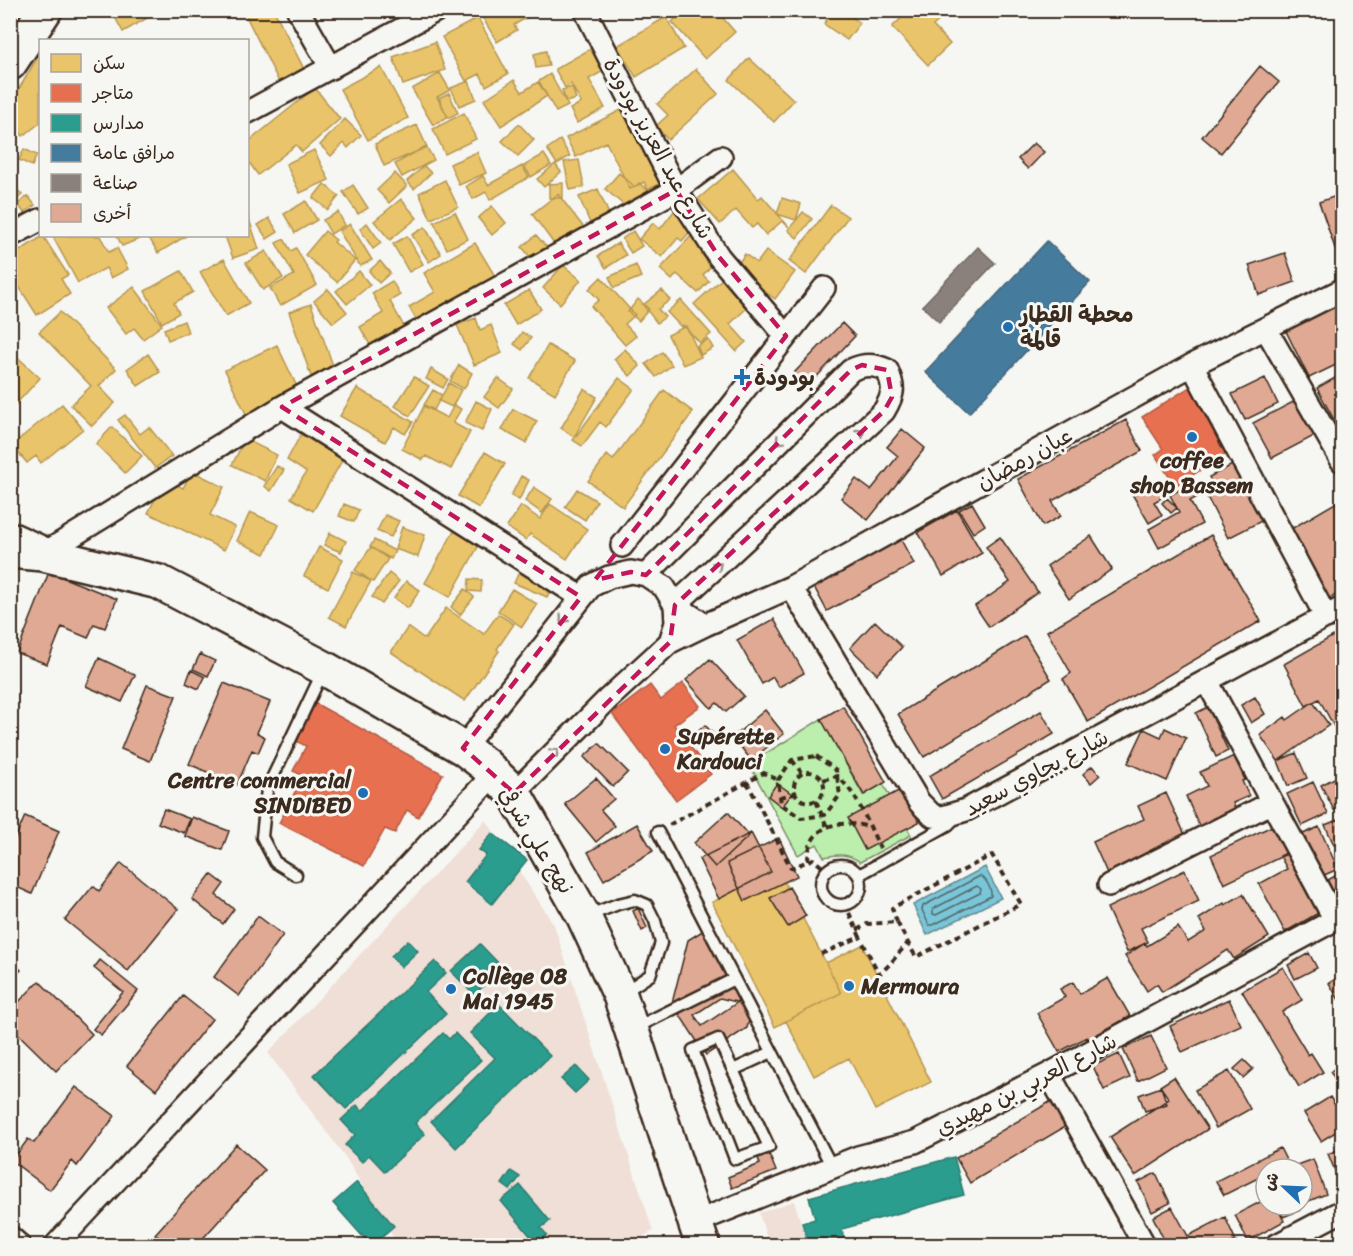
<svg xmlns="http://www.w3.org/2000/svg" width="1353" height="1256" font-family="Sriracha,'Playpen Sans Arabic',sans-serif">
<rect width="100%" height="100%" fill="#f6f6f2"/>
<filter id="ink" filterUnits="userSpaceOnUse"><feTurbulence type="fractalNoise" baseFrequency=".0167" numOctaves="2"/><feDisplacementMap in="SourceGraphic" scale="12" xChannelSelector="R" yChannelSelector="G"/><feConvolveMatrix kernelMatrix="1 2 1 2 8 2 1 2 1" color-interpolation-filters="sRGB"/></filter>
<g filter="url(#ink)">
<path fill="#efdfd6" d="M486,820L554,925L653,1231L628,1245H398L346,1158L268,1053Z
M794,1201L808,1245H769L759,1213Z"/>
<path fill="#bceead" stroke="#7c8c66" stroke-width="1.5" d="M821,719L863,795L883,784L911,835L860,862C848,853 837,854 824,857L817,844L798,855L749,764Z"/>
<path fill="#7ac6d9" stroke="#61888e" stroke-width="1.5" d="M985,867L1001,898L927,935L913,905Z"/>
<path fill="#e9c46a" stroke="#b59653" stroke-width="1.5" d="M111,10H161L123,32Z
M243,10H274L305,71L280,84Z
M489,10H539L514,25L517,30L497,42L481,15Z
M685,10H716L735,32L705,59L672,22Z
M833,10H843L860,23L847,40L824,24Z
M910,10H917L925,19L933,10H937L943,17L933,26L950,44L928,65L892,27Z
M666,17L684,48L636,77L617,46Z
M478,18L508,74L486,86L480,74L466,81L442,37Z
M435,42L445,70L403,85L393,57Z
M601,43L614,65L589,79L605,108L577,123L570,109L581,103L571,84L565,88L555,69Z
M546,51L549,66L536,68L534,54Z
M40,53V123L23,136L10,121V104Z
M749,58L794,100L774,122L729,80Z
M381,67L408,118L368,140L340,89Z
M696,69L718,94L668,140L656,126L668,115L657,104Z
M440,73L450,90L437,97L448,117L433,125L412,89Z
M550,74L568,106L556,112L539,81Z
M514,80L522,92L538,82L547,96L501,126L484,100Z
M469,81L476,99L459,106L451,88Z
M572,87L576,99L566,102L562,90Z
M315,88L340,119L302,152L296,145L258,175L248,161V142Z
M449,93L458,113L448,118L439,98Z
M625,108L663,182L648,190L644,182L630,189L606,142L576,157L566,138Z
M464,113L476,139L445,154L433,129Z
M345,119L361,135L348,148L344,143L331,156L320,145Z
M519,124L534,140L518,156L502,141Z
M417,125L427,147L384,166L375,144Z
M560,140L570,156L557,164L547,149Z
M426,146L434,160L402,177L395,164Z
M24,149L37,155L32,166L19,160Z
M314,150L329,180L300,193L286,164Z
M477,152L486,173L459,185L450,164Z
M544,154L551,165L531,177L524,166Z
M579,160L584,187L570,190L564,162Z
M555,164L561,172L544,187L537,179Z
M424,166L431,173L414,189L407,181Z
M522,166L529,177L490,200L486,192L473,199L466,186L483,176L488,185Z
M733,169L758,199L762,196L789,227L782,221L766,235L757,224L752,228L736,210L720,224L698,199Z
M395,173L407,186L389,203L377,190Z
M619,173L635,187L639,183L651,193L633,213L605,189Z
M445,180L458,207L431,219L419,193Z
M563,183V198H549V184Z
M12,184L22,195L10,205V185Z
M324,184L339,196L328,210L313,198Z
M353,185L368,208L358,214L343,192Z
M598,189L614,226L595,235L579,197Z
M558,194L588,233L557,248L532,214Z
M28,196L35,205L24,213L18,204Z
M782,198L801,204L796,220L777,214Z
M401,199L417,218L390,240L374,221Z
M306,201L317,220L295,233L284,214Z
M831,205L848,217L806,274L789,261Z
M492,206L506,223L492,235L478,218Z
M674,211L694,227L682,241L678,238L662,257L639,239L653,223L660,229Z
M338,212L345,225L331,234L323,220Z
M455,212L468,239L447,249L434,222Z
M803,212L812,219L797,238L788,230Z
M248,216L259,249L233,258L225,236H248Z
M269,218L278,232L267,239L258,225Z
M367,223L381,243L373,249L360,229Z
M350,224L372,260L360,266L339,231Z
M425,227L441,254L429,262L412,235Z
M325,231L336,240L334,242L355,260L337,282L305,255Z
M633,231L642,246L631,253L622,239Z
M694,233L709,247L702,255L712,265L703,275L709,281L698,293L677,274L672,280L660,269Z
M536,235L550,251L536,264L522,247Z
M43,236L68,275L61,279L70,294L37,315L18,285L10,290V257Z
M55,236H100L109,252L117,248L128,269L111,278L106,268L78,283L53,237Z
M117,236H146L122,246Z
M148,236H186L158,253Z
M407,236L423,264L409,272L393,244Z
M284,239L291,251L296,248L317,285L280,306L270,288L294,275L276,243Z
M475,243L498,281L419,325L409,307L435,292L424,273Z
M618,243L626,255L606,268L598,256Z
M266,251L283,278L263,290L246,263Z
M766,251L795,272L775,299L734,269L745,254L757,263Z
M224,259L249,303L226,316L200,272Z
M380,261L390,273L379,283L369,271Z
M563,265L581,280L560,304L543,288Z
M636,265L641,277L614,288L609,277Z
M181,271L193,292L174,303L179,313L162,323L145,291Z
M359,271L370,285L347,304L336,291Z
M725,276L751,304L730,324L746,342L736,351L694,304Z
M601,277L635,315L625,324L636,336L625,345L591,306L599,300L589,289Z
M392,281L400,295L390,301L407,332L374,352L360,327L383,313L372,293Z
M134,287L162,325L143,339L134,328L126,334L106,308Z
M328,289L347,312L333,323L314,301Z
M529,290L541,309L516,325L504,305Z
M662,290L670,300L658,309L665,317L657,323L643,305Z
M638,299L649,309L639,321L628,312Z
M681,300L711,334L700,343L683,325L681,327L667,312Z
M311,304L336,374L313,382L289,312Z
M60,312L116,369L99,386L115,403L92,426L71,405L91,386L39,332Z
M476,318L480,330L491,325L502,353L474,365L457,325Z
M184,321L188,332L168,340L164,329Z
M686,326L701,357L683,365L668,335Z
M522,332L531,338L522,350L514,344Z
M708,339L713,348L701,355L697,346Z
M277,345L300,393L248,418L225,370Z
M548,345L575,361L555,394L529,378Z
M625,349L640,366L630,376L614,359Z
M10,350L40,378L15,405L10,401Z
M662,352L672,365L656,377L646,364Z
M148,354L160,372L138,386L127,369Z
M459,365L472,373L464,389L450,381Z
M431,369L448,379L443,388L426,379Z
M414,377L429,386L410,416L395,406Z
M498,378L513,389L499,408L484,397Z
M619,378L634,389L606,427L600,422L582,446L573,440Z
M449,383L461,390L452,407L439,401Z
M357,388L413,422L405,434L394,427L385,442L340,416Z
M584,389L597,397L574,437L561,428Z
M433,390L442,395L434,410L424,405Z
M664,390L693,412L623,507L588,481L607,455L613,460Z
M476,401L492,409L482,431L465,423Z
M62,404L83,429L41,463L36,456L27,463L12,445Z
M454,405L461,409L453,423L470,432L451,469L426,456L423,460L402,449L424,406L447,418Z
M513,409L537,421L526,443L502,430Z
M125,415L140,434L149,427L172,456L155,468L118,420Z
M112,427L142,456L125,473L96,444Z
M301,434L343,459L313,511L291,498L306,472L287,460Z
M245,439L277,455L265,481L232,465Z
M485,452L505,464L479,508L458,496Z
M277,466L284,470L271,491L264,486Z
M192,471L224,487L210,515L235,527L224,550L148,513L165,479L183,488Z
M521,476L529,480L519,500L511,496Z
M534,487L552,499L542,513L525,501Z
M577,489L597,501L585,520L565,507Z
M344,504L359,510L354,522L339,516Z
M550,504L587,529L567,559L530,534L526,540L507,527L521,506L540,519Z
M250,512L279,525L265,554L237,541Z
M385,515L399,521L391,537L377,531Z
M402,527L425,535L418,557L395,549Z
M454,531L479,545L450,597L425,583Z
M330,533L346,541L341,552L324,545Z
M374,540L395,551L391,559L370,547Z
M319,547L343,559L328,588L304,576Z
M371,547L388,559L373,582L355,570Z
M524,561L557,576L547,597L514,583Z
M353,572L371,581L346,626L329,617Z
M389,573L399,581L382,604L372,597Z
M469,579L482,580L481,592L468,591Z
M406,581L420,590L408,608L394,598Z
M465,589L474,597L460,615L451,607Z
M512,589L537,604L522,627L498,611Z
M446,608L484,634L498,614L514,624L497,649L499,651L465,701L391,652L408,627L425,639Z
M751,833L771,872L777,868L826,963L862,945L931,1082L875,1110L849,1058L814,1076L786,1021L775,1027L712,902L719,899L699,859Z
M862,945L931,1082L875,1110L849,1058L814,1076L786,1021L841,993L826,963Z"/>
<path fill="#e76f51" stroke="#b35a42" stroke-width="1.5" d="M1196,383L1236,448L1175,486L1155,455L1163,449L1142,417Z
M683,683L700,706L674,725L711,774L676,800L612,714L650,685L661,700Z
M311,701L443,774L418,817L407,810L395,833L385,829L364,866L279,823L303,776L293,771L306,746L292,739Z"/>
<path fill="#2a9d8f" stroke="#2f7a6d" stroke-width="1.5" d="M492,833L527,860L492,904L465,882L486,855L479,850Z
M408,940L418,951L401,967L391,956Z
M480,944L503,968L474,995L451,971Z
M435,961L446,973L426,992L446,1014L346,1109L314,1075Z
M499,1004L550,1056L456,1148L431,1121L495,1058L470,1033Z
M443,1033L449,1039L455,1033L481,1060L415,1123L425,1134L385,1172L369,1155L362,1162L345,1145L355,1135L341,1120L357,1105L362,1111Z
M576,1066L589,1080L575,1093L561,1079Z
M954,1157L964,1195L842,1229L846,1246H789L807,1239L802,1223L815,1219L809,1197Z
M511,1171L520,1177L510,1190L502,1184Z
M357,1182L394,1226L371,1246L333,1203Z
M520,1185L550,1221L541,1228L547,1235L537,1244L501,1201Z"/>
<path fill="#457b9d" stroke="#426377" stroke-width="1.5" d="M1047,241L1090,282L969,413L925,372Z"/>
<path fill="#8a817c" stroke="#726760" stroke-width="1.5" d="M978,247L995,263L939,322L922,306Z"/>
<g fill="none" stroke-linecap="round" stroke-linejoin="round">
<path stroke="#546869" stroke-width="1.5" d="M980,876C986,878 992,890 991,896L933,925H929L922,910L923,906Z
M977,886L981,889L980,893L936,915L933,914V909Z"/>
</g>
<path fill="#dfa994" stroke="#3b2a1e" stroke-width="1.5" d="M1260,66L1279,82L1221,153L1202,137Z
M1034,143L1044,152L1028,169L1018,159Z
M1342,194V252L1337,254L1319,202Z
M1285,253L1295,282L1259,295L1249,265Z
M1336,299L1342,312V362L1309,378L1283,325Z
M842,323L855,336L808,386L794,373Z
M1342,374V430L1340,431L1317,388Z
M1265,378L1278,404L1245,420L1232,394Z
M1295,401L1314,436L1272,458L1253,423Z
M1126,420L1142,451L1052,501L1061,516L1043,526L1018,479Z
M902,429L925,448L868,520L841,498L856,479L871,490L898,456L887,447Z
M1240,461L1279,512L1228,538L1206,495L1216,491L1209,477Z
M1154,481L1163,497L1154,502L1162,515L1149,523L1132,494Z
M1192,483L1199,496L1190,501L1202,524L1159,548L1149,529L1179,512L1170,495Z
M1167,498L1177,508L1171,513L1162,503Z
M1342,499V591L1324,602L1284,533Z
M972,503L985,525L973,533L959,510Z
M957,510L982,553L943,576L918,532Z
M1211,535L1261,621L1088,722L1063,679L1071,673L1047,631Z
M1091,536L1112,569L1069,599L1047,566Z
M1000,537L1038,592L989,627L975,606L1010,582L986,547Z
M900,538L914,564L827,611L813,585Z
M49,572L117,599L105,628L94,624L88,638L62,627L47,664L17,653Z
M774,619L804,673L779,687L773,677L762,684L737,640Z
M875,621L902,647L877,674L850,648Z
M1342,631V741L1319,699L1306,706L1284,664Z
M1025,636L1051,679L924,757L898,714Z
M200,654L215,661L208,676L193,669Z
M99,658L135,675L122,702L86,686Z
M710,659L744,696L726,712L717,703L711,708L686,680Z
M191,670L205,677L199,689L186,683Z
M224,683L270,702L257,733L265,737L258,753L252,750L237,785L189,764Z
M147,685L176,696L150,761L121,749Z
M1255,697L1265,714L1251,723L1241,705Z
M1313,702L1329,725L1278,761L1260,735L1285,717L1287,720Z
M843,706L886,782L864,795L821,719Z
M1208,707L1228,751L1216,757L1196,713Z
M765,710L784,734L751,760L733,737Z
M1041,711L1054,734L942,799L929,776Z
M705,725L716,737L707,744L697,732Z
M1165,728L1186,738L1167,781L1128,763L1144,729L1161,737Z
M599,743L628,772L613,787L584,757Z
M1296,753L1307,778L1288,786L1278,761Z
M1234,756L1245,780L1242,781L1249,796L1233,803L1236,811L1200,828L1186,796L1207,786L1200,772Z
M1092,766L1100,775L1091,783L1083,774Z
M1342,774V806L1334,810L1321,785Z
M596,778L614,799L601,810L615,826L596,842L565,804Z
M1313,782L1328,814L1302,826L1287,794Z
M777,783L792,794L782,807L768,796Z
M902,789L919,822L865,850L848,818Z
M1166,793L1186,837L1107,873L1093,842L1144,819L1138,806Z
M164,809L190,819L184,833L158,823Z
M728,812L749,836L715,867L694,843Z
M25,816L59,831L32,894L10,884V851Z
M192,817L229,831L222,850L185,836Z
M1340,819L1342,824V841L1334,845L1325,825Z
M637,824L653,851L604,880L588,852Z
M1276,824L1289,853L1224,884L1211,855Z
M1319,827L1338,869L1322,876L1303,834Z
M751,833L771,872L719,899L699,859Z
M779,838L797,876L745,901L727,863Z
M1288,852L1329,907L1285,932L1259,884L1287,869L1280,856Z
M121,863L178,909L128,971L65,920L93,886L99,891Z
M1185,870L1199,901L1141,928L1148,942L1127,952L1107,908Z
M1342,872V901L1337,903L1326,881Z
M211,874L224,884L216,895L234,909L223,924L192,899Z
M789,887L806,916L788,927L770,898Z
M1243,894L1269,937L1234,959L1228,950L1162,992L1157,984L1147,991L1125,956L1145,943L1147,946L1178,927L1188,942L1206,931L1199,919L1224,903L1225,905Z
M638,908L647,928L642,931L633,911Z
M258,916L283,935L239,996L214,977Z
M707,928L743,984L739,1000L736,1002L720,998L694,1015L702,1026L738,1002L753,1006L747,1028L706,1055L672,1003L688,940Z
M1309,953L1317,968L1295,979L1288,965Z
M10,960L21,970L10,981Z
M100,960L138,991L101,1035L93,1029L123,992L94,968Z
M1283,967L1302,1000L1282,1012L1308,1055L1311,1053L1323,1072L1299,1087L1242,991Z
M1342,975V1005L1329,983Z
M1108,978L1130,1016L1089,1040L1087,1037L1059,1052L1037,1013L1065,997L1060,989L1073,982L1080,994Z
M39,981L92,1034L56,1071L10,1026V1011Z
M183,996L212,1019L156,1090L127,1066Z
M1229,999L1241,1025L1182,1052L1170,1026Z
M1151,1036L1166,1067L1138,1081L1123,1049Z
M1119,1054L1130,1078L1104,1090L1093,1066Z
M1244,1060L1253,1069L1243,1078L1234,1069Z
M1342,1062V1087L1330,1072Z
M1229,1071L1250,1109L1216,1128L1195,1090Z
M1174,1077L1208,1129L1135,1176L1110,1137L1169,1099L1160,1086Z
M76,1087L115,1116L77,1166L72,1161L50,1190L12,1161L28,1139L34,1143Z
M1161,1087L1167,1104L1145,1111L1139,1095Z
M1063,1094L1078,1119L970,1183L956,1158Z
M1330,1097L1338,1110L1342,1107V1128L1321,1141L1304,1113Z
M236,1144L265,1170L196,1246H168L155,1234Z
M1280,1148L1287,1162L1275,1169H1266V1174L1224,1195L1216,1181Z
M1342,1148V1188L1328,1154Z
M769,1154L776,1171L732,1188L728,1177L760,1164L758,1158Z
M1313,1159L1326,1194L1304,1203L1302,1197V1169H1291V1167Z
M1156,1173L1170,1203L1152,1212L1138,1182Z
M1266,1199V1205H1276L1284,1221L1248,1241L1235,1215Z
M1278,1205H1298L1300,1210L1283,1217Z
M1172,1207L1188,1236L1225,1217L1236,1241L1227,1246H1167L1153,1217Z"/>
<g fill="none" stroke-linecap="round" stroke-linejoin="round">
<g stroke="#3b2a1e" stroke-width="15">
<path id="lane" d="M658,832L832,1167
M821 885a20 20 0 1 1 40 0a20 20 0 1 1-40 0Z
M296,875L275,862L262,837L267,789L323,671
M859,875L948,825L954,819
M587,916L618,904L635,900L647,905L655,921L661,943L650,975L623,993
M635,1028L734,979
M733,1070L769,1147L735,1159L693,1050L718,1039L733,1070L772,1052"/>
</g>
<g stroke="#3b2a1e" stroke-width="26">
<path id="street" d="M298,10L331,68
M585,10L676,190L719,257L786,336
M248,112L437,10
M10,236L40,220
M1266,329L1342,461
M1192,365L1326,617
M282,407L581,597
M622,546L824,288
M43,554L282,407L676,190L721,157
M646,575L851,370C864,364 873,364 887,370C895,388 894,394 884,411L675,605L705,625L670,642
M791,587L919,802L933,816L943,817L966,810L1342,608
M705,625L791,587L1192,365L1342,290
M1207,681L1335,920
M463,748L591,586L609,577L631,572L646,575L664,587L675,605L676,623L670,642L608,699L514,793
M1109,885L1271,803
M1049,1074L1145,1246
M696,1222L858,1157L915,1142L1049,1074L1342,916
M10,1237L20,1246
M55,1246L494,774
M1275,1246L1342,1211"/>
</g>
<g stroke="#3b2a1e" stroke-width="38">
<path id="primary" d="M10,539L43,554L10,551
M43,554L159,582L324,668L463,748L484,764L514,793L584,917L620,995L703,1246"/>
</g>
<g stroke="#3b2a1e" stroke-width="38">
<path id="highway" d="M10,63L45,10"/>
</g>
<path stroke="#3b2a1e" stroke-width="4" stroke-dasharray="6 4.5" stroke-linecap="butt" d="M816,756L836,770L840,795L825,815L801,818L781,804L778,780L792,760Z
M792,760L801,772
M794 787a15 15 0 1 1 30 0a15 15 0 1 1-30 0Z
M823,780L837,776C858,794 868,824 880,848
M747,782L791,868L813,859L827,871
M780,797L794,794
M816,801L827,827
M669,825L764,773L778,780
M808,861C808,824 839,819 869,827
M897,922L892,908L992,855L1021,904L916,957L908,943
M857,930L867,924L897,922L908,943C898,953 891,965 879,974L860,937
M821,954L860,937L845,904"/>
<use href="#lane" stroke="#f6f6f2" stroke-width="10"/>
<use href="#street" stroke="#f6f6f2" stroke-width="21"/>
<use href="#primary" stroke="#f6f6f2" stroke-width="33"/>
<use href="#highway" stroke="#f6f6f2" stroke-width="33"/>
</g>
<defs><path id="oneway-chevron" d="M-2-3.5L2.5 0L-2 3.5" fill="none" stroke-width="1.6" stroke-linecap="round" stroke-linejoin="round" transform="scale(1.5)"/></defs>
<g stroke="#989088">
<use href="#oneway-chevron" transform="translate(861 432) rotate(-43)"/>
<use href="#oneway-chevron" transform="translate(779 441) rotate(135)"/>
<use href="#oneway-chevron" transform="translate(718 565) rotate(-43)"/>
<use href="#oneway-chevron" transform="translate(563 620) rotate(128)"/>
<use href="#oneway-chevron" transform="translate(555 752) rotate(-45)"/>
</g>
</g>
<path fill="none" stroke="#c2185b" stroke-width="4.5" stroke-dasharray="12 8" stroke-linejoin="round" d="M676,190L719,257L786,336L595,580L631,572L646,575L851,370L862,365L887,370L892,397L884,411L675,605L670,642L514,793L463,748L581,597L282,407Z"/>
<g fill="#1f6fb2" stroke="#f6f6f2" stroke-width="2">
<circle cx="1008" cy="327" r="6"/>
<path d="M739 368h6v6h6v6h-6v6h-6v-6h-6v-6h6z"/>
<circle cx="1192" cy="437" r="6"/>
<circle cx="665" cy="749" r="6"/>
<circle cx="363" cy="793" r="6"/>
<circle cx="849" cy="986" r="6"/>
<circle cx="451" cy="989" r="6"/>
</g>
<g text-anchor="middle" stroke-width="6" stroke-linejoin="round" paint-order="stroke">
<g font-size="22" fill="#3b2a1e" stroke="#f6f6f2">
<text transform="translate(659 148) rotate(61)" y="8">شارع عبد العزيز بودودة</text>
<text transform="translate(1024 458) rotate(-29)" y="8">عبان رمضان</text>
<text transform="translate(1036 772) rotate(-28)" y="8">شارع بجاوي سعيد</text>
<text transform="translate(537 840) rotate(58)" y="8">نهج علي شرفي</text>
<text transform="translate(1026 1084) rotate(-27)" y="8">شارع العربي بن مهيدي</text>
</g>
<g font-size="22" font-weight="bold" fill="#3b2a1e" stroke="#f6f6f2" text-anchor="start">
<text x="1020" y="322">محطة القطار<tspan x="1020" dy="25">قالمة</tspan></text>
<text x="754" y="385">بودودة</text>
<text x="1192" y="468" text-anchor="middle">coffee<tspan x="1192" dy="25">shop Bassem</tspan></text>
<text x="677" y="744">Supérette<tspan x="677" dy="25">Kardouci</tspan></text>
<text x="351" y="788" text-anchor="end">Centre commercial<tspan x="351" dy="25">SINDIBED</tspan></text>
<text x="463" y="984">Collège 08<tspan x="463" dy="25">Mai 1945</tspan></text>
<text x="861" y="994">Mermoura</text>
</g>
</g>
<rect width="1353" height="1256" fill="none" stroke="#f6f6f2" stroke-width="36"/>
<rect x="18" y="18" width="1317" height="1220" fill="none" stroke="#3b2a1e" stroke-width="2" filter="url(#ink)"/>
<rect x="39" y="39" width="210" height="198" fill="#f6f6f2" stroke="#aba49d" stroke-width="1.5"/>
<rect x="51" y="54" width="30" height="18" fill="#e9c46a" stroke="#aba49d" stroke-width="1.5"/>
<text x="93" y="69" font-size="18" fill="#3b2a1e">سكن</text>
<rect x="51" y="84" width="30" height="18" fill="#e76f51" stroke="#aba49d" stroke-width="1.5"/>
<text x="93" y="99" font-size="18" fill="#3b2a1e">متاجر</text>
<rect x="51" y="114" width="30" height="18" fill="#2a9d8f" stroke="#aba49d" stroke-width="1.5"/>
<text x="93" y="129" font-size="18" fill="#3b2a1e">مدارس</text>
<rect x="51" y="144" width="30" height="18" fill="#457b9d" stroke="#aba49d" stroke-width="1.5"/>
<text x="93" y="159" font-size="18" fill="#3b2a1e">مرافق عامة</text>
<rect x="51" y="174" width="30" height="18" fill="#8a817c" stroke="#aba49d" stroke-width="1.5"/>
<text x="93" y="189" font-size="18" fill="#3b2a1e">صناعة</text>
<rect x="51" y="204" width="30" height="18" fill="#dfa994" stroke="#aba49d" stroke-width="1.5"/>
<text x="93" y="219" font-size="18" fill="#3b2a1e">أخرى</text>
<g transform="translate(1284 1187) rotate(293)"><circle r="28" fill="#f6f6f2" stroke="#aba49d" stroke-width="1.5"/>
<path d="M0-4.5L10 22L0 15L-10 22Z" fill="#1f6fb2"/>
<text y="-9" font-size="16" font-weight="bold" text-anchor="middle" fill="#3b2a1e">ش</text>
</g>
</svg>
